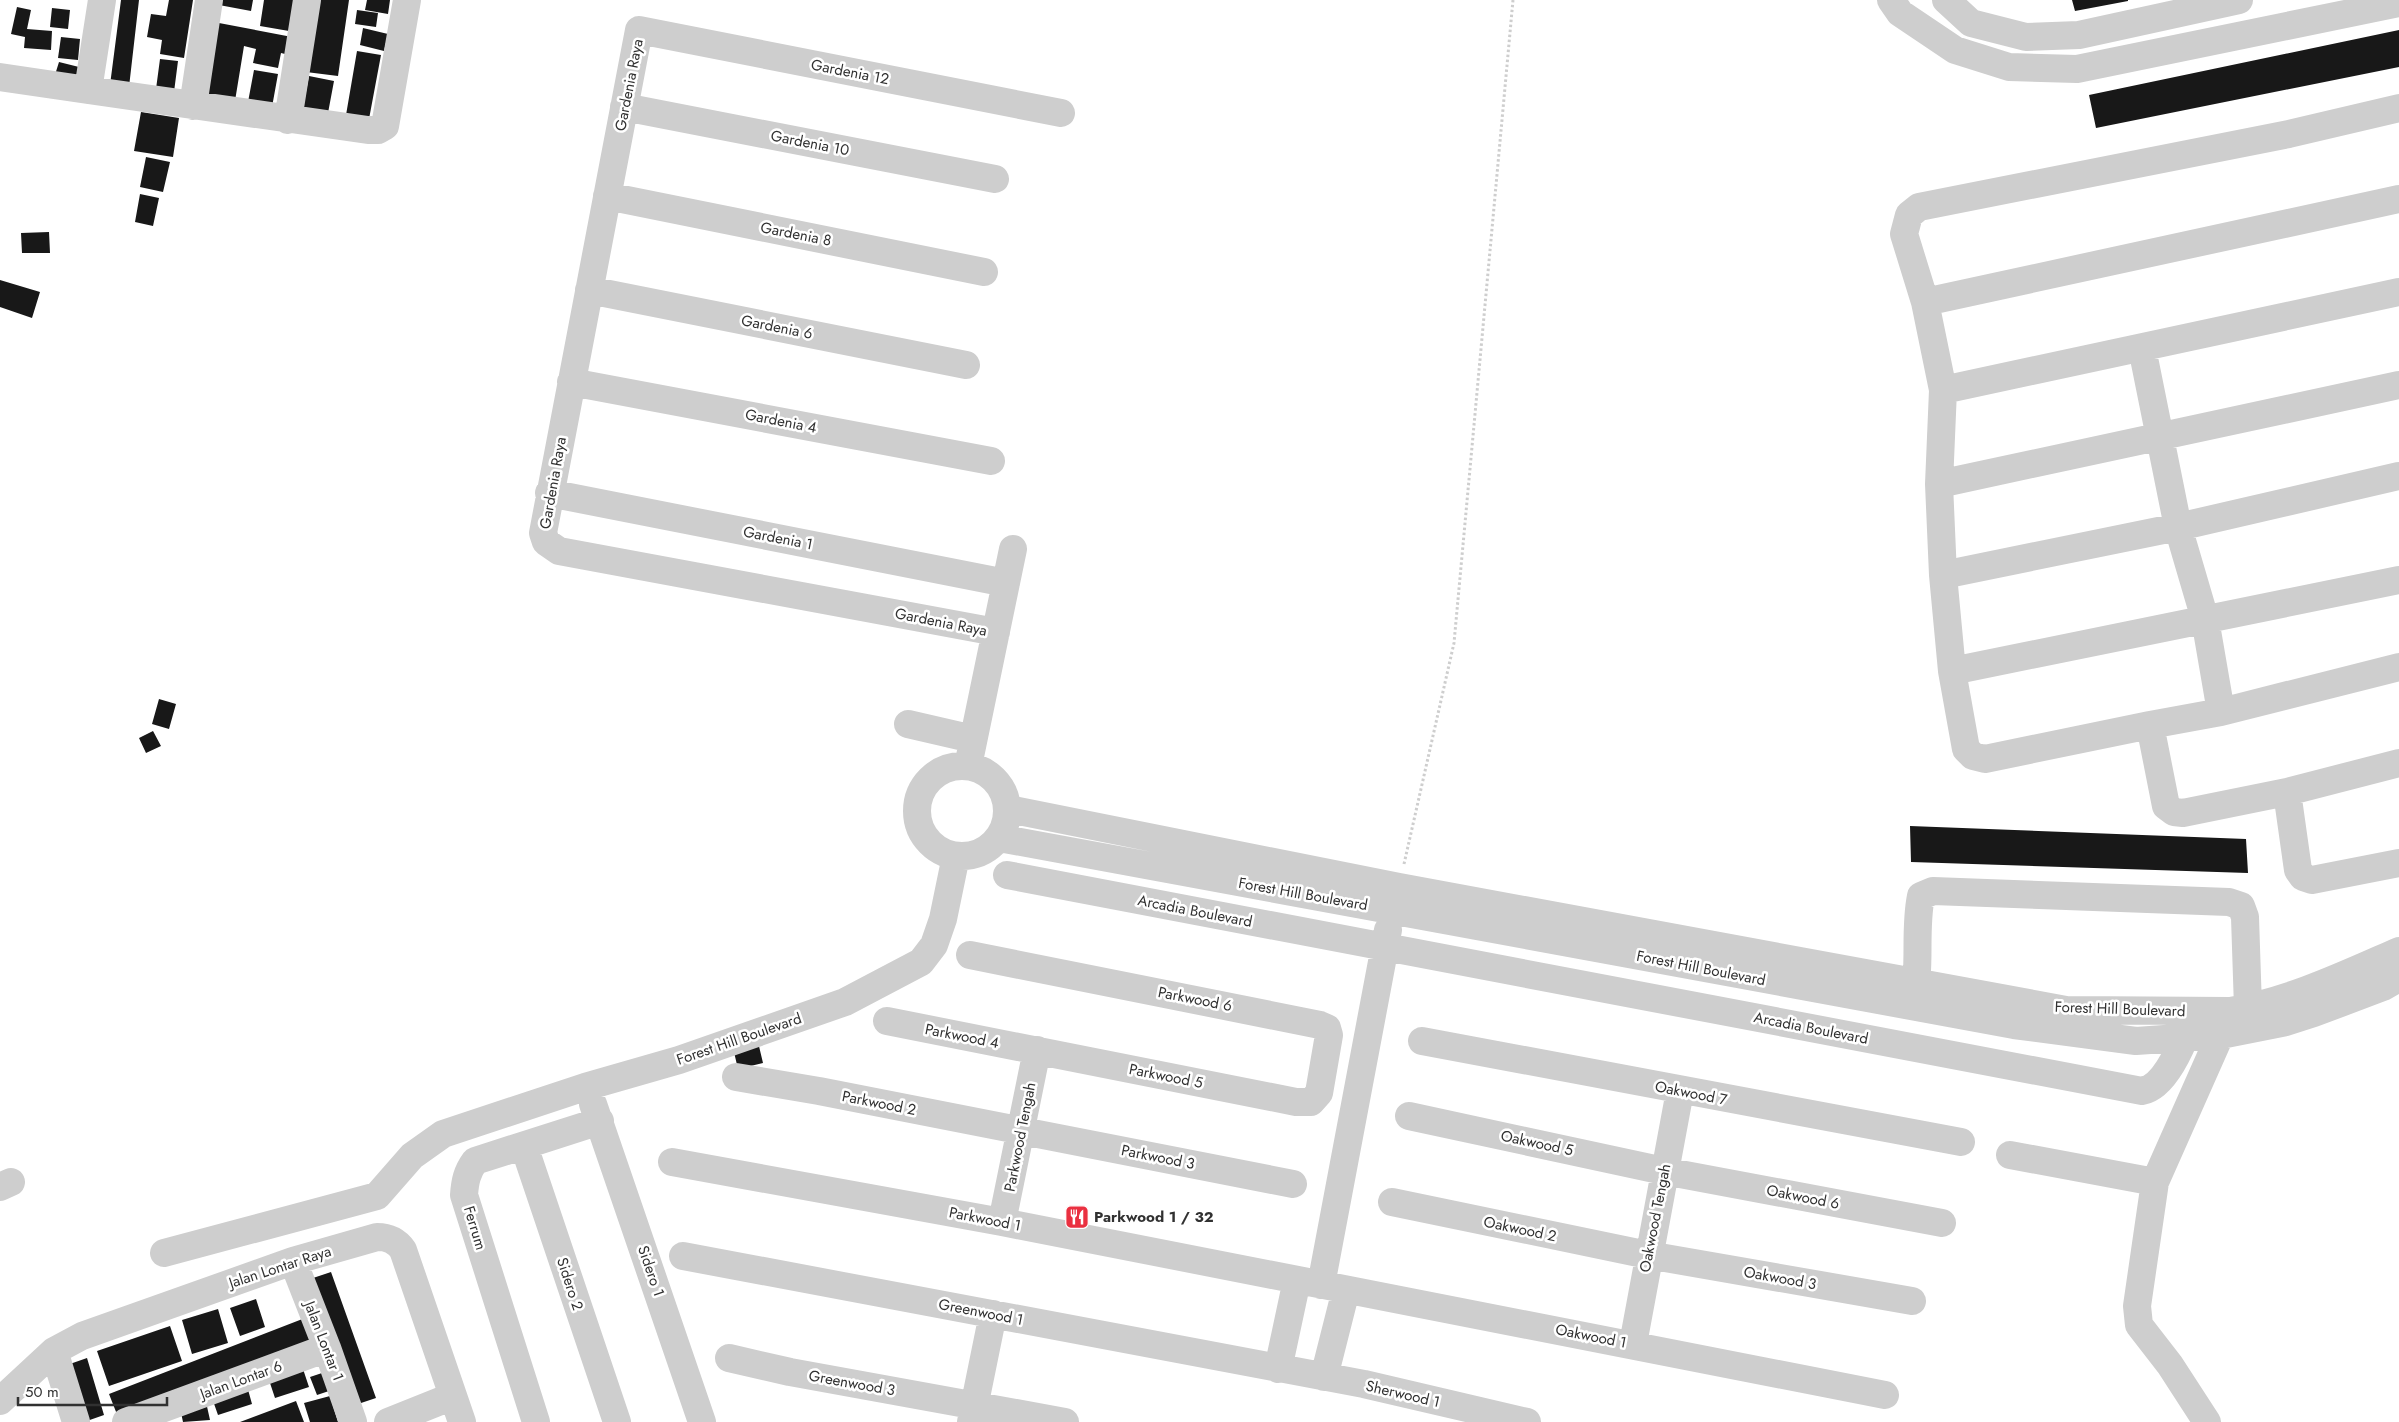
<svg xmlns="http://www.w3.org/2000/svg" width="2399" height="1422" font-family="Jost,sans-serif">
<rect width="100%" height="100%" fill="#fff"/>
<path fill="#181818" d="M121,0H139L129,87L110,85Z
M169,0H193L184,58L160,54L162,40L147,37L151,14L166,16Z
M220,0H253L251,11L219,5Z
M264,0H294L289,31L260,26Z
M316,0H349L338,76L306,72Z
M367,0H390L388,14L365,10Z
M2072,0H2128V1L2075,11Z
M17,7L31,10L27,29L52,31L51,50L24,48L25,37L11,34Z
M52,8L70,10L68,29L50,27Z
M357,10L378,13L376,27L355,24Z
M219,23L292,37L289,55L281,53L278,68L253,63L256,49L244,46L234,107L205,102Z
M363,28L388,34L384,51L360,45Z
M2399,30V67L2096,128L2089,95Z
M61,37L80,39L78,60L58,58Z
M357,51L381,55L369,119L346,115Z
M160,59L178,61L174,92L156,89Z
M59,62L79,67L75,83L54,78Z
M254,70L278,74L272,107L248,102Z
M309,76L334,81L328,113L303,108Z
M141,112L179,118L173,157L134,151Z
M146,157L170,162L163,192L140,187Z
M140,194L159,198L153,226L135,222Z
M49,232L50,253H22L21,233Z
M0,280L40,292L32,318L0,307Z
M159,699L176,704L169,729L152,724Z
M153,731L161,746L146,753L139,738Z
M1910,826L2246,839L2248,873L1911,862Z
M758,1042L763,1063L738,1069L733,1048Z
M331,1272L376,1398L355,1405L310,1279Z
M256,1299L265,1327L240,1336L230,1308Z
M218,1309L228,1343L192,1354L182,1320Z
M305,1318L316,1346L120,1422L109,1394Z
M170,1326L182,1361L109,1386L97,1351Z
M87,1358L104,1415L84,1422L67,1365Z
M303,1369L309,1387L275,1398L269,1380Z
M325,1372L332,1390L317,1395L310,1377Z
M247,1386L252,1404L218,1415L212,1398Z
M330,1396L338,1422H310L304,1403Z
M296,1401L304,1422H240Z
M206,1402L210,1420L183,1422L180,1408Z"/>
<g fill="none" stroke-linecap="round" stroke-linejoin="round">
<path stroke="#cecece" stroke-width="3" stroke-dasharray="2.5 2.5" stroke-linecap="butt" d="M1404,864L1454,643L1513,0"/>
<path stroke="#cecece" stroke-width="28" d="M102,0L88,90L368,130H378L385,126L407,0
M1891,0L1900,13L1955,50L2009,67L2077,69L2399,3
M1946,0L1971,23L2026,37L2079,35L2239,0
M0,77L88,90
M193,106L209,0
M624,107L995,179
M2399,108L2289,134L1919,207L1909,215L1904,234L1925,302L1943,390L1939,484L1943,575L1952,671L1966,749L1973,756L1985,759L2150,725L2166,806L2174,812L2183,813L2287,792L2298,870L2303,877L2312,880L2399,863
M288,120L307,0
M607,196L984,272
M589,290L966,365
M1925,302L2399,199
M2142,348L2178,527L2205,619L2221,712
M571,382L991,461
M1943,390L2399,292
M1939,484L2399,385
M549,493L1006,583
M1943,575L2178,527L2399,476
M996,632L559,551L546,542L543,533L639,30L1061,113
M1952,671L2399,580
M908,724L973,739
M2150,725L2221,712L2399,667
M917 811a45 45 0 1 1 90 0a45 45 0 1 1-90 0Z
M968,766L1013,549
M2287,792L2399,763
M1008,809L1399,887L2066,1010L2230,1011C2290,1001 2344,975 2399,951
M999,838L2014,1025L2136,1041L2221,1035L2286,1022L2314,1013L2383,987L2399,978
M1007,875L2142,1091C2165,1087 2182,1045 2190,1025
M1914,999C1921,965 1914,930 1921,896L1933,891L2229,902L2241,906L2245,917L2248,1008L2252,1025
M887,1021L1296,1102H1311L1319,1093L1329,1035L1327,1028L1320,1025L970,955
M1422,1041L1961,1142
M736,1077L819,1091L1293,1184
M593,1104L702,1422
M1409,1116L1664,1171L1942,1223
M524,1146L617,1422
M2010,1155L2155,1182
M672,1162L1002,1222L1885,1395
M0,1187L11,1182
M1392,1202L1648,1255L1912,1301
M1002,1222L1037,1050
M164,1253L377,1196L412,1156L443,1134L585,1087L679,1060L845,1002L921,962L934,945L943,919L956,856
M683,1256L1364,1384L1527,1422
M293,1261L327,1348L353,1422
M1321,1285L1388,930
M1633,1344L1680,1091
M54,1351L76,1422
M729,1358L790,1372L1065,1422
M1278,1369L1297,1280
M1324,1377L1346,1290
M0,1401L54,1351L82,1336L293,1261L377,1237C388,1237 396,1240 403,1250L462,1422
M126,1422L327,1348
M388,1422L453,1396
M536,1422L464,1195C465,1181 467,1172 475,1161L600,1121
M971,1422L993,1314
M2207,1422L2170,1365L2139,1325L2137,1306L2155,1182L2226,1022"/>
</g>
<defs>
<g id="restaurant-square" transform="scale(1.25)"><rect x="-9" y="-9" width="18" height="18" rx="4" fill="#ea3040" stroke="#fff"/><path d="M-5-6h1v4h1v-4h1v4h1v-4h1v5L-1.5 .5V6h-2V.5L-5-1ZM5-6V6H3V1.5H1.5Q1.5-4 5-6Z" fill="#fff"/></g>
</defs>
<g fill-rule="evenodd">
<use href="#restaurant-square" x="1077" y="1217"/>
</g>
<g text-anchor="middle" stroke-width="5" stroke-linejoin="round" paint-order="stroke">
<g font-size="15" fill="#313131" stroke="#fff">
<text transform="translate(850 72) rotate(11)" y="5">Gardenia 12</text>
<text transform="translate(629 85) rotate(-79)" y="5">Gardenia Raya</text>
<text transform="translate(810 143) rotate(11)" y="5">Gardenia 10</text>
<text transform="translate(796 234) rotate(11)" y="5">Gardenia 8</text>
<text transform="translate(777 327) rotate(11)" y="5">Gardenia 6</text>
<text transform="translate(781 421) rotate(11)" y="5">Gardenia 4</text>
<text transform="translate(553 483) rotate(-80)" y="5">Gardenia Raya</text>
<text transform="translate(778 538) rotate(11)" y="5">Gardenia 1</text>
<text transform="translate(941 622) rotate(11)" y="5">Gardenia Raya</text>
<text transform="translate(1303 894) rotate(10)" y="5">Forest Hill Boulevard</text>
<text transform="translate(1195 911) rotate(11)" y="5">Arcadia Boulevard</text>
<text transform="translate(1701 968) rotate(11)" y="5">Forest Hill Boulevard</text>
<text transform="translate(1195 999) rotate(11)" y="5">Parkwood 6</text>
<text transform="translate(2120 1009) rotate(2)" y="5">Forest Hill Boulevard</text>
<text transform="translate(1811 1028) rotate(11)" y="5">Arcadia Boulevard</text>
<text transform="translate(962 1036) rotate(11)" y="5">Parkwood 4</text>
<text transform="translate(739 1039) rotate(-19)" y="5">Forest Hill Boulevard</text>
<text transform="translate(1166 1076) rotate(11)" y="5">Parkwood 5</text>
<text transform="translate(1691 1093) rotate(11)" y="5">Oakwood 7</text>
<text transform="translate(879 1103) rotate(11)" y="5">Parkwood 2</text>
<text transform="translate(1020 1137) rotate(-79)" y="5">Parkwood Tengah</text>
<text transform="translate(1537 1143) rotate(12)" y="5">Oakwood 5</text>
<text transform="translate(1158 1157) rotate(11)" y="5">Parkwood 3</text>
<text transform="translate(1803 1197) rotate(11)" y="5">Oakwood 6</text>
<text transform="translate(1655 1218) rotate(-79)" y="5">Oakwood Tengah</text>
<text transform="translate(985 1219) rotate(11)" y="5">Parkwood 1</text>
<text transform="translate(475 1228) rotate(73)" y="5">Ferrum</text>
<text transform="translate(1520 1229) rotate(12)" y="5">Oakwood 2</text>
<text transform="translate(280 1267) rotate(-18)" y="5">Jalan Lontar Raya</text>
<text transform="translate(651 1271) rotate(71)" y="5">Sidero 1</text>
<text transform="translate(1780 1278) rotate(10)" y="5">Oakwood 3</text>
<text transform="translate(570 1284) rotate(72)" y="5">Sidero 2</text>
<text transform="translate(981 1312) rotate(11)" y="5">Greenwood 1</text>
<text transform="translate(1591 1336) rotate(11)" y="5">Oakwood 1</text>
<text transform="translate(324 1341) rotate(69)" y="5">Jalan Lontar 1</text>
<text transform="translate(241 1380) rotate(-20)" y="5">Jalan Lontar 6</text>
<text transform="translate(852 1383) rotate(10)" y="5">Greenwood 3</text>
<text transform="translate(1403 1394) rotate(13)" y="5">Sherwood 1</text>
</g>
<g font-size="15" font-weight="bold" fill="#313131" stroke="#fff" text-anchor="start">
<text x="1094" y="1222">Parkwood 1 / 32</text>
</g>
</g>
<path d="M18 1397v8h149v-8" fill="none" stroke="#313131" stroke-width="2.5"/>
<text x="25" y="1397" font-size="15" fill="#313131" stroke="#ffffff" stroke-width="4" paint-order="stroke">50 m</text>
</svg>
